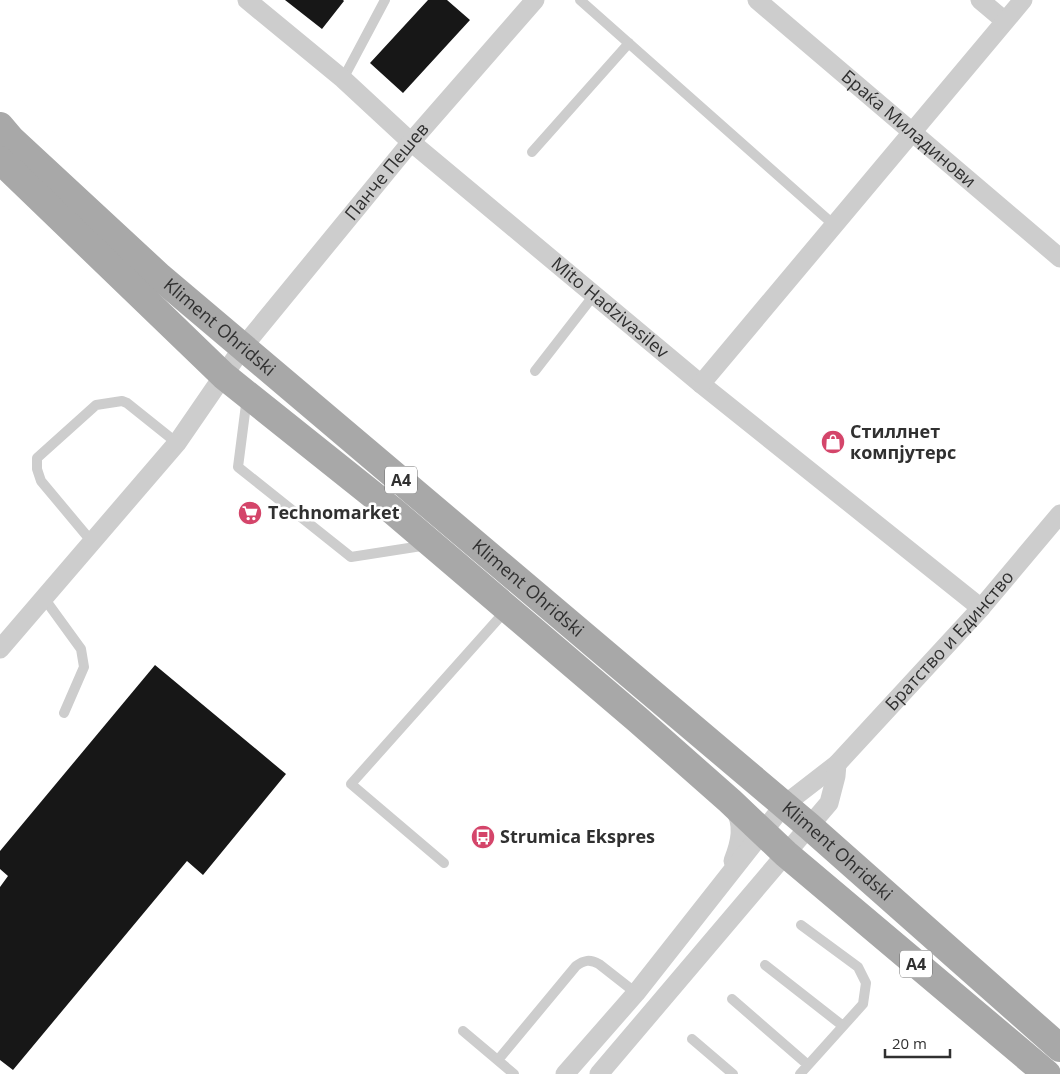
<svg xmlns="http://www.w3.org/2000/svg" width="1060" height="1074" font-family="'Open Sans',sans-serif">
<rect width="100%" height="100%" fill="#fff"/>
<path fill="#171717" d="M285,0H343L344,1L322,29Z
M428,0H447L470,20L403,93L370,63Z
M155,665L286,774L203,875L187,861L13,1070L0,1060V887L8,876L0,869V851Z"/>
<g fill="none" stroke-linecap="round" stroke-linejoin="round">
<path stroke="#cdcdcd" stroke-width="10" d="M580,0L834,225
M343,79L385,0
M532,152L629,43
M535,371L594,295
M247,397L238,467L351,557L428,545
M92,542L41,481L37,469V458L96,405L122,401L127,403L177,443
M44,598L81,649L84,667L64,713
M444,863L351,784L507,609
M765,965L843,1026
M732,999L808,1065
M463,1031L514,1074
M692,1039L733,1074
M498,1060L576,966C584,960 590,959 599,964L636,993
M800,1074L863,1004L866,983L858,967L801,925"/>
<g stroke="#cdcdcd" stroke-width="19">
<path id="s1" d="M247,0L343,79L411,142L701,384L981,608"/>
<path id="s2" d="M757,0L1060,258"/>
<path d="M980,0L1005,21"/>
<path d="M701,384L1023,0"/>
<path id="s3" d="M0,649L177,443L243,347L411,142L535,0"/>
<path d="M733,807C745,824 740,843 733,861"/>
<path id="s4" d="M565,1074L636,993L784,805L837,764L981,608L1060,514"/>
<path d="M599,1074L829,803L836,776L837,764"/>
</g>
<g stroke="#a8a8a8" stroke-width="28">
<path id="s5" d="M0,126L11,139L160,277L809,826L1060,1048"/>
<path d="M0,160L224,376L393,511L637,719L730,801L786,854L1047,1074"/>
</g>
</g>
<defs>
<g id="shop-disc" transform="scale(1.25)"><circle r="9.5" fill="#d4456a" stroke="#fff"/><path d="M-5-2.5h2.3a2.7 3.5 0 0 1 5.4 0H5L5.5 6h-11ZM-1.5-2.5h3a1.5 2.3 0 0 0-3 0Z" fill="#fff"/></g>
<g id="supermarket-disc" transform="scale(1.25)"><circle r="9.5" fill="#d4456a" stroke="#fff"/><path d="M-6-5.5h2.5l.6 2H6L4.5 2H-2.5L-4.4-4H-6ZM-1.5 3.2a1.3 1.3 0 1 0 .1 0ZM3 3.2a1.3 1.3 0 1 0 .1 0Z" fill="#fff"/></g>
<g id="bus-disc" transform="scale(1.25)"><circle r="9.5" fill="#d4456a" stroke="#fff"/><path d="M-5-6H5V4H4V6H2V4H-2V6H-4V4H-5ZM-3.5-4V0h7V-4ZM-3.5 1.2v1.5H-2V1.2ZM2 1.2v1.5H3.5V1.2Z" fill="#fff"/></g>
</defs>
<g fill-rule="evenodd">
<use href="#shop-disc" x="833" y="442"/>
<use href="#supermarket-disc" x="250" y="513"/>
<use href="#bus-disc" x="483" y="837"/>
</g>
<g text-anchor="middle" stroke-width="5" stroke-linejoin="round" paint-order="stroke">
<g fill="#fff" stroke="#6e6e6e" stroke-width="1">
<rect x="385" y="466.5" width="32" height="27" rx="4"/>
<rect x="900" y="950.5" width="32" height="27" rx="4"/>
</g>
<g font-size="16" font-weight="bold" fill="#303030">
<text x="401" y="486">A4</text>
<text x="916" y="970">A4</text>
</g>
<g font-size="18" fill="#303030" stroke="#fff">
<text dy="6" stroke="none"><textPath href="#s2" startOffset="199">Браќа Миладинови</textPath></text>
<text dy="6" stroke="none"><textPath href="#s3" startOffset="615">Панче Пешев</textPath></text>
<text dy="6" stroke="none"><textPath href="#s1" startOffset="476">Mito Hadzivasilev</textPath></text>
<text dy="6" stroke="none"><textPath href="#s5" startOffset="298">Kliment Ohridski</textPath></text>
<text dy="6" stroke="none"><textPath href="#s5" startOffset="702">Kliment Ohridski</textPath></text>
<text dy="6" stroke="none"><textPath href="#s4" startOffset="581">Братство и Единство</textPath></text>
<text dy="6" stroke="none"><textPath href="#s5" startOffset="1108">Kliment Ohridski</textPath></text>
</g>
<g font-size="18" font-weight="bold" fill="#303030" stroke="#fff" text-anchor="start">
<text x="850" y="438">Стиллнет<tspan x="850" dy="21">компјутерс</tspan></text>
<text x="268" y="519">Technomarket</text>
<text x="500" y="843">Strumica Ekspres</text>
</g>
</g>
<path d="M885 1049v8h65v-8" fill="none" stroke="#303030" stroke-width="2.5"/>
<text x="892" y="1049" font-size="15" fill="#303030" stroke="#ffffff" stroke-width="4" paint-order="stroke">20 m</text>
</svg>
